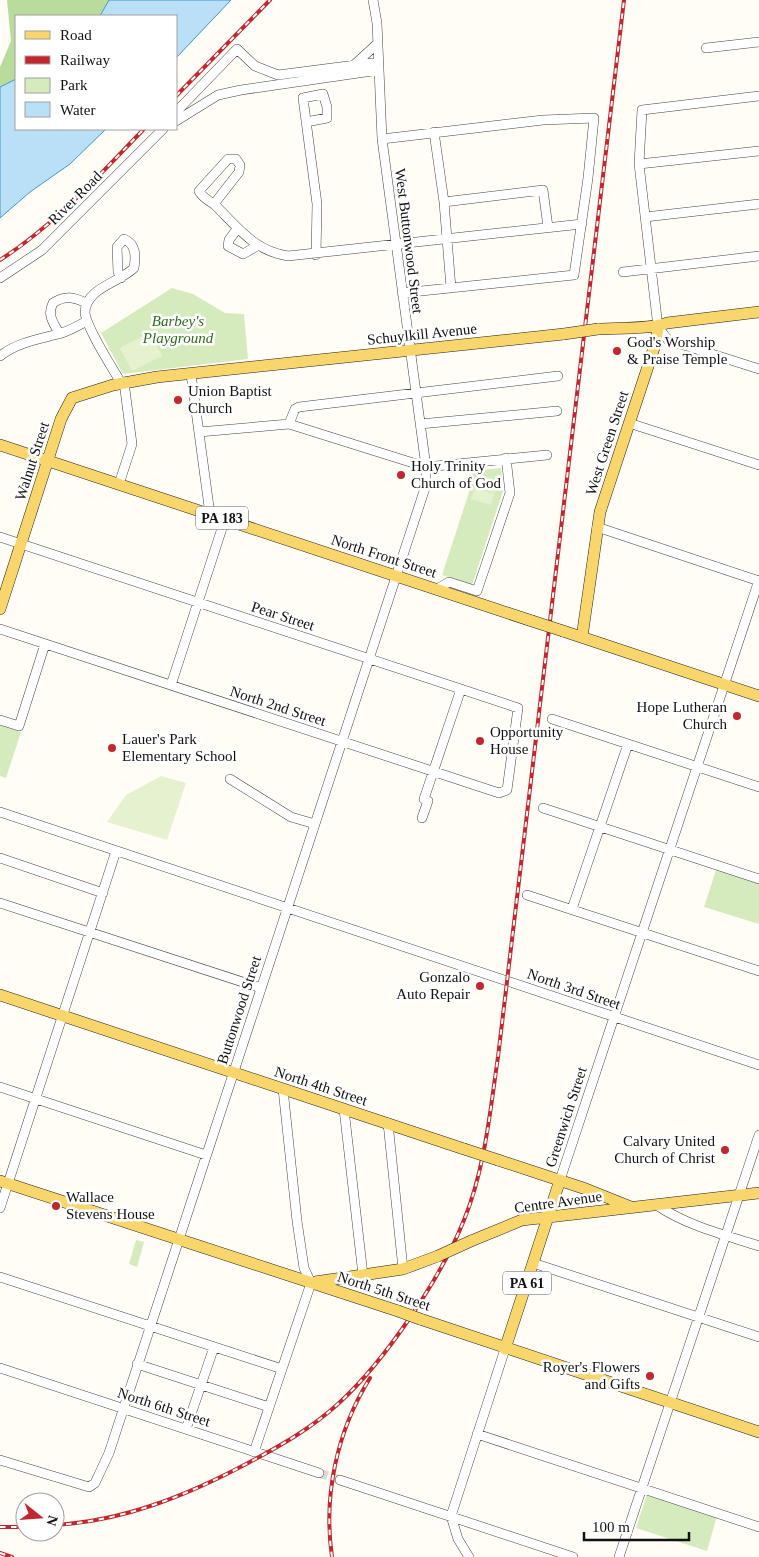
<svg xmlns="http://www.w3.org/2000/svg" width="759" height="1557" font-family="'Times New Roman',serif">
<rect width="100%" height="100%" fill="#fffdf5"/>
<path fill="#d5ebbd" d="M172,288L193,294L225,313L244,314L248,359L123,374L101,333Z
M501,468L503,491L472,585L442,575L473,480L472,471Z
M0,725L21,732L6,778L0,776Z
M716,870L759,883V924L704,907Z
M136,1240L144,1242L137,1267L129,1264Z
M647,1494L717,1516L707,1551L636,1528Z"/>
<path fill="#b9dc9c" d="M7,0H109L100,16H16V79L0,87V67L11,41Z"/>
<path fill="#e6f2cf" d="M150,332L162,356L132,371L120,348Z
M479,475L498,482L495,493L475,486Z
M475,488L494,494L491,505L471,499Z
M161,776L186,783L167,840L107,822L126,795Z"/>
<path fill="#b9e0f7" stroke="#3f96cf" d="M109,0H231L176,58V16H100Z
M16,79V129H106L70,164L30,192L0,218V87Z"/>
<g fill="none" stroke-linecap="round" stroke-linejoin="round">
<path stroke="#dbdad3" stroke-width="9" stroke-dasharray="9 4.5" stroke-linecap="butt" d="M319,1473L340,1480"/>
<g stroke="#444" stroke-width="10">
<path id="minor" d="M706,48L759,42
M354,65L378,43
M759,96L642,110L639,164L658,327L668,340L759,369
M176,112L237,49L255,66L278,75L379,62
M176,121L218,95L241,90L379,70
M306,122L327,118V107L323,94L303,98L317,204L316,255
M434,132L444,202L451,288
M382,139L543,120L594,118L588,178L574,275L402,293
M639,164L759,151
M444,202L543,190L548,227
M214,204L239,172L240,165L236,159H228L199,191C204,200 210,200 216,206C239,229 255,251 288,256L582,224
M645,217L759,204
M237,229L229,240L228,246L243,254L257,246
M623,272L759,256
M0,278L42,250L163,129
M59,333C53,322 47,315 53,303C65,295 74,297 86,303
M0,356C18,342 40,339 62,333C71,330 79,325 87,321
M191,374L210,514
M121,383C112,367 87,329 85,313C85,305 88,299 95,293C107,283 122,279 134,268C136,256 136,244 124,239L117,247L118,272L121,278
M629,423L759,465
M289,424L295,409L299,407L558,376
M420,424L557,411
M199,432L289,424L426,467L547,455
M119,484L132,444L124,382
M597,527L759,581
M0,537L518,708L507,790L499,793L0,629
M437,589L449,582L477,591L510,493L506,458
M171,685L225,519
M552,719L759,787
M0,720L19,726L45,644
M230,779L291,817L315,824
M543,808L759,879
M0,812L759,1065
M422,818L428,801L424,799L461,689
M0,858L103,893
M527,895L759,971
M0,903L261,988
M572,909L628,744
M0,1087L206,1155
M344,1109L363,1275
M388,1123L403,1269
M560,1180L759,580
M658,1206C688,1226 725,1235 759,1246
M0,1208L116,851
M533,1263L759,1337
M0,1277L282,1369
M137,1364L269,1407
M0,1368L319,1473
M186,1429L214,1347
M477,1434L759,1527
M254,1452L311,1283L304,1268L297,1221L283,1089
M0,1460L89,1487L95,1483L109,1453L426,485V467L382,139L377,23L373,0
M340,1480L573,1557
M469,1557L458,1539L451,1516L505,1349
M619,1557L759,1135"/>
</g>
<g stroke="#222" stroke-width="12">
<path id="major" d="M598,329C616,328 653,329 667,323L759,312
M0,445L532,621
M0,609L61,419L72,398L113,385L157,377L564,334
M563,631L759,696
M582,637L600,512L656,342L658,327
M0,995L464,1149
M498,1160L586,1189L631,1207
M0,1181L398,1311
M471,1241L522,1220L759,1193
M315,1282L403,1269L438,1256
M420,1319L759,1432
M505,1349L560,1180"/>
</g>
<use href="#minor" stroke="#fff" stroke-width="9"/>
<use href="#major" stroke="#f9d66b" stroke-width="11"/>
<g stroke="#c4262e" stroke-width="4">
<path id="rail" d="M176,96L270,0
M0,260C55,225 99,175 144,129
M55,1525C124,1521 188,1495 248,1463C280,1446 312,1428 339,1403C385,1361 441,1278 464,1220C485,1169 490,1111 498,1057L624,0
M0,1527H25
M0,1553L12,1557
M332,1557C323,1495 337,1431 370,1378"/>
</g>
<use href="#rail" stroke="#fff" stroke-width="2" stroke-dasharray="5.5" stroke-linecap="butt"/>
<g stroke="#222" stroke-width="12" stroke-linecap="butt">
<path id="major-bridge" d="M564,334L598,329
M532,621L563,631
M464,1149L498,1160
M438,1256L471,1241
M398,1311L420,1319"/>
</g>
<use href="#major-bridge" stroke="#f9d66b" stroke-width="11"/>
</g>
<g fill="#c4262e" stroke="#fff" stroke-width="2">
<circle cx="617" cy="351" r="5"/>
<circle cx="178" cy="400" r="5"/>
<circle cx="401" cy="475" r="5"/>
<circle cx="737" cy="716" r="5"/>
<circle cx="480" cy="741" r="5"/>
<circle cx="112" cy="748" r="5"/>
<circle cx="480" cy="986" r="5"/>
<circle cx="725" cy="1150" r="5"/>
<circle cx="56" cy="1206" r="5"/>
<circle cx="650" cy="1376" r="5"/>
</g>
<g text-anchor="middle" stroke-width="5" stroke-linejoin="round" paint-order="stroke">
<g fill="#fff" stroke="#585858" stroke-width="1">
<rect x="196" y="506.5" width="52" height="23" rx="4"/>
<rect x="503" y="1271.5" width="48" height="23" rx="4"/>
</g>
<g font-size="14" font-weight="bold" fill="#111">
<text x="222" y="523">PA 183</text>
<text x="527" y="1288">PA 61</text>
</g>
<g font-size="15" fill="#111" stroke="#fff">
<text transform="translate(75 198) rotate(-45)" y="5">River Road</text>
<text transform="translate(409 241) rotate(83)" y="5">West Buttonwood Street</text>
<text transform="translate(422 334) rotate(-6)" y="5">Schuylkill Avenue</text>
<text transform="translate(607 443) rotate(-72)" y="5">West Green Street</text>
<text transform="translate(32 461) rotate(-72)" y="5">Walnut Street</text>
<text transform="translate(384 556) rotate(18)" y="5">North Front Street</text>
<text transform="translate(283 616) rotate(18)" y="5">Pear Street</text>
<text transform="translate(278 706) rotate(18)" y="5">North 2nd Street</text>
<text transform="translate(574 989) rotate(19)" y="5">North 3rd Street</text>
<text transform="translate(239 1010) rotate(-72)" y="5">Buttonwood Street</text>
<text transform="translate(321 1086) rotate(18)" y="5">North 4th Street</text>
<text transform="translate(566 1117) rotate(-72)" y="5">Greenwich Street</text>
<text transform="translate(558 1202) rotate(-8)" y="5">Centre Avenue</text>
<text transform="translate(384 1291) rotate(18)" y="5">North 5th Street</text>
<text transform="translate(164 1407) rotate(18)" y="5">North 6th Street</text>
</g>
<g font-size="15" font-style="italic" fill="#2f6b1f" stroke="#fff">
<text x="178" y="326">Barbey's<tspan x="178" dy="17">Playground</tspan></text>
</g>
<g font-size="15" fill="#111" stroke="#fff" text-anchor="start">
<text x="627" y="347">God's Worship<tspan x="627" dy="17">&amp; Praise Temple</tspan></text>
<text x="188" y="396">Union Baptist<tspan x="188" dy="17">Church</tspan></text>
<text x="411" y="471">Holy Trinity<tspan x="411" dy="17">Church of God</tspan></text>
<text x="727" y="712" text-anchor="end">Hope Lutheran<tspan x="727" dy="17">Church</tspan></text>
<text x="490" y="737">Opportunity<tspan x="490" dy="17">House</tspan></text>
<text x="122" y="744">Lauer's Park<tspan x="122" dy="17">Elementary School</tspan></text>
<text x="470" y="982" text-anchor="end">Gonzalo<tspan x="470" dy="17">Auto Repair</tspan></text>
<text x="715" y="1146" text-anchor="end">Calvary United<tspan x="715" dy="17">Church of Christ</tspan></text>
<text x="66" y="1202">Wallace<tspan x="66" dy="17">Stevens House</tspan></text>
<text x="640" y="1372" text-anchor="end">Royer's Flowers<tspan x="640" dy="17">and Gifts</tspan></text>
</g>
</g>
<rect x="15" y="15" width="162" height="115" fill="#ffffff" stroke="#a0a0a0"/>
<rect x="25" y="31" width="25" height="8" fill="#f9d66b" stroke="#a0a0a0"/>
<text x="60" y="40" font-size="15" fill="#111111">Road</text>
<rect x="25" y="56" width="25" height="8" fill="#c4262e" stroke="#a0a0a0"/>
<text x="60" y="65" font-size="15" fill="#111111">Railway</text>
<rect x="25" y="78" width="25" height="15" fill="#d5ebbd" stroke="#a0a0a0"/>
<text x="60" y="90" font-size="15" fill="#111111">Park</text>
<rect x="25" y="102" width="25" height="15" fill="#b9e0f7" stroke="#a0a0a0"/>
<text x="60" y="115" font-size="15" fill="#111111">Water</text>
<g transform="translate(40 1517) rotate(107)"><circle r="24" fill="#ffffff" stroke="#a0a0a0"/>
<path d="M0-4L9 19L0 12L-9 19Z" fill="#c4262e"/>
<text y="-8" font-size="14" font-weight="bold" text-anchor="middle" fill="#111111">N</text>
</g>
<path d="M584 1532v8h105v-8" fill="none" stroke="#111111" stroke-width="2.5"/>
<text x="592" y="1532" font-size="15" fill="#111111" stroke="#ffffff" stroke-width="4" paint-order="stroke">100 m</text>
</svg>
